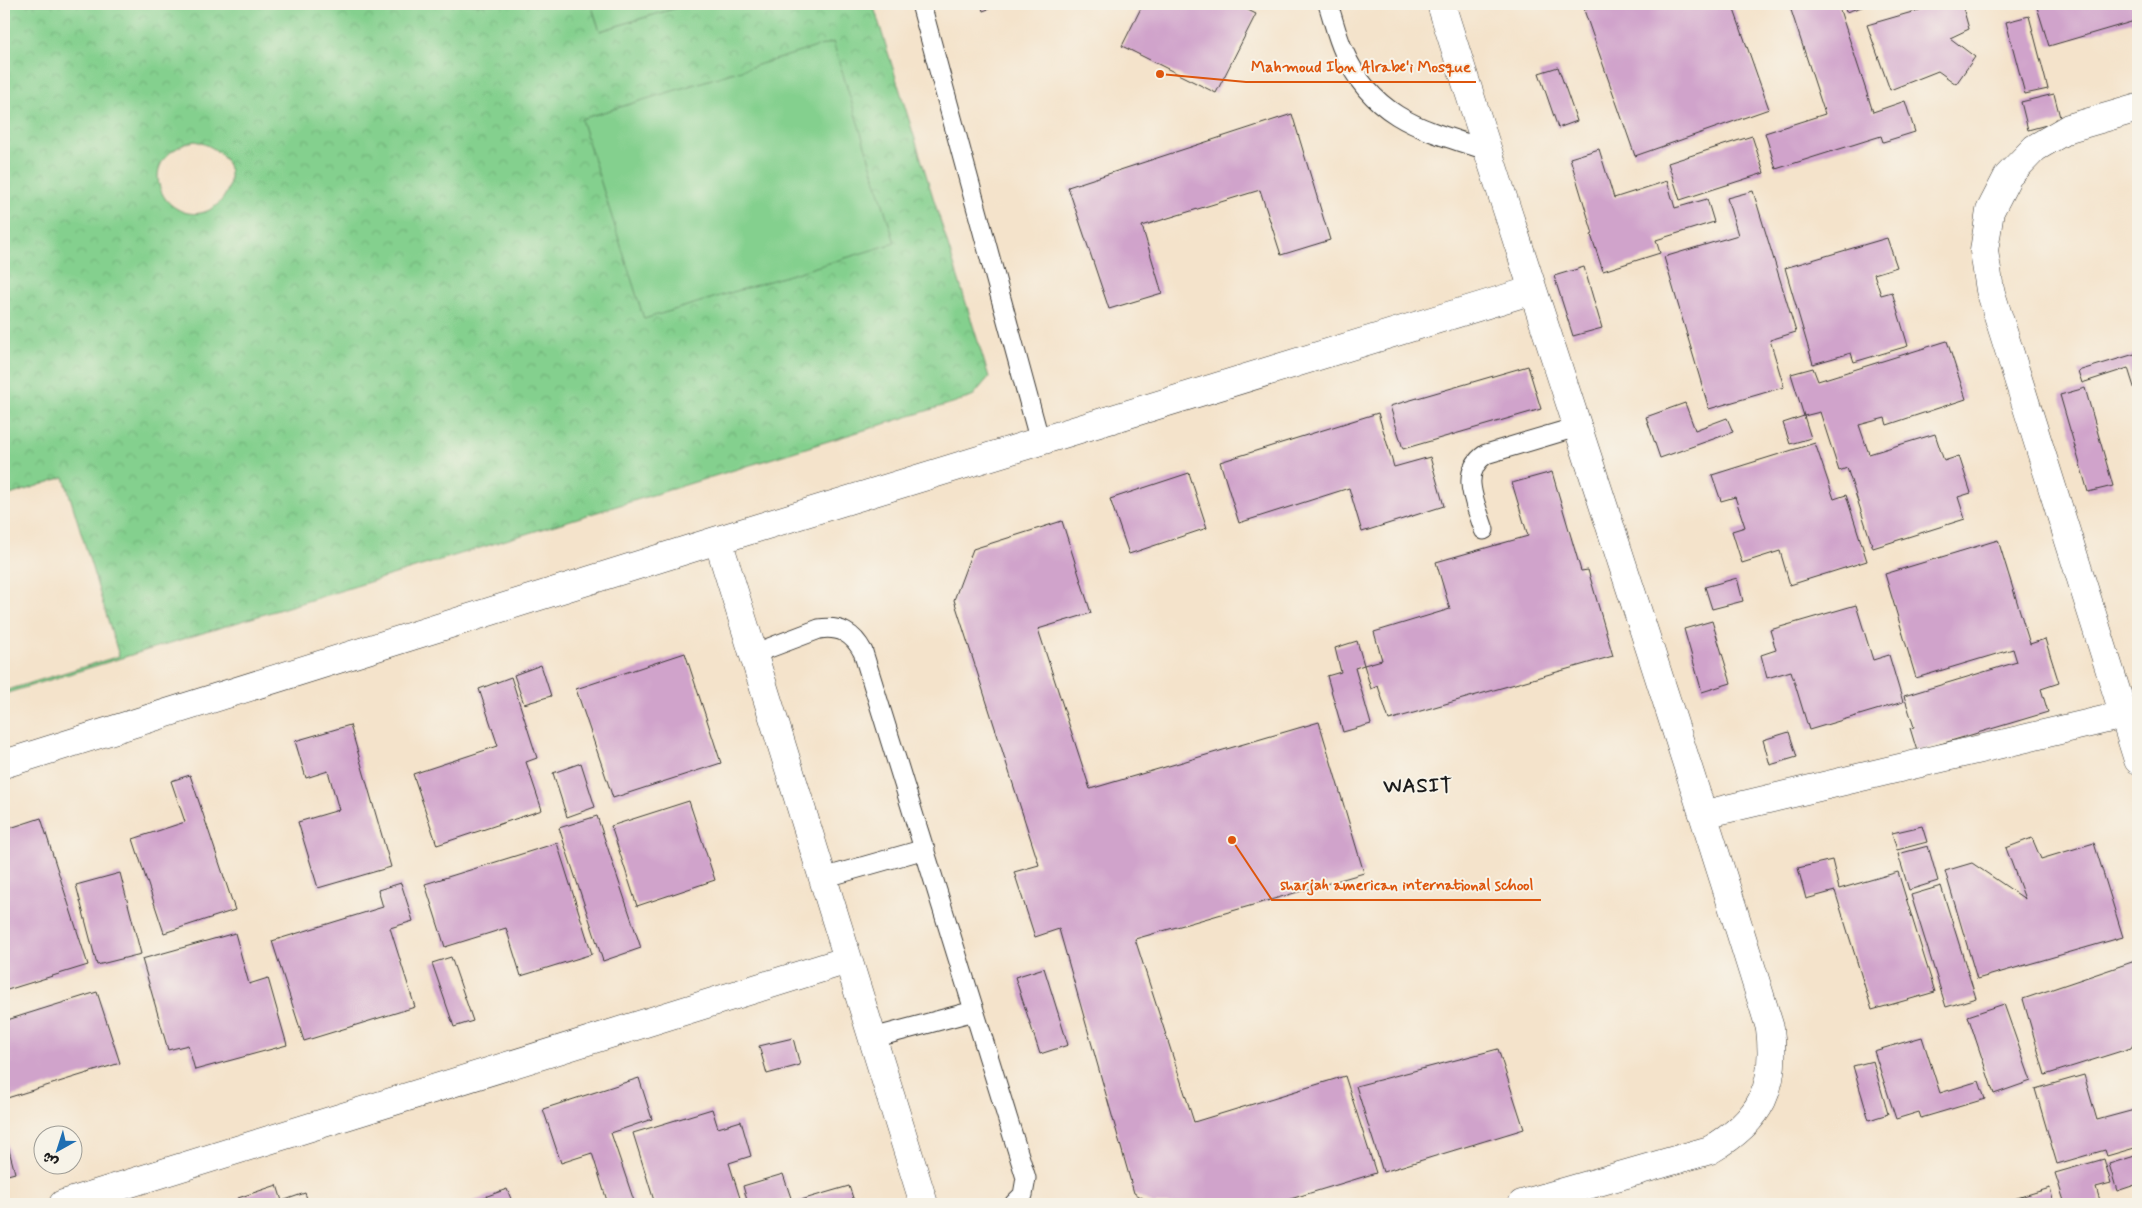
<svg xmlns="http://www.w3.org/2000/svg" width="2142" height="1208" font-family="Mynerve,'Playpen Sans Arabic',sans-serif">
<defs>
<pattern id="park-crowns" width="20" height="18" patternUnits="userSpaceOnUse" patternTransform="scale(1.25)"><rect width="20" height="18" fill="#84d08e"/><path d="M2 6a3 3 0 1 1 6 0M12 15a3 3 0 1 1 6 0" fill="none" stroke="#71b27a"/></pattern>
</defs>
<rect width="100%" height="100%" fill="#f7f3e8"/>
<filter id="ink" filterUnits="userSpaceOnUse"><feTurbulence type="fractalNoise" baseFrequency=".02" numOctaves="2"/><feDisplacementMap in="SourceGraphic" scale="10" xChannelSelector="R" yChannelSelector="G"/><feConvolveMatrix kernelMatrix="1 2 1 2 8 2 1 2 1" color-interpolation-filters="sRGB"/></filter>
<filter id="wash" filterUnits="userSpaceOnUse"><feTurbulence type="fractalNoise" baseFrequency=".0096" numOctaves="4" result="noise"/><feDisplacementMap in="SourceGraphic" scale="20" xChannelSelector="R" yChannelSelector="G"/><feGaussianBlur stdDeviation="1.12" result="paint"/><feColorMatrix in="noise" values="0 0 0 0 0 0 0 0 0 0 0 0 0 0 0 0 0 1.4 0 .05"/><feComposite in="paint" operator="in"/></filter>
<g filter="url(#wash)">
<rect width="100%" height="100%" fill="#f4e3cb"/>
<path fill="url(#park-crowns)" stroke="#507655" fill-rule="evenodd" d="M4,4H591L600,31L689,4H873L989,377L972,397L4,694V691L119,656L64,477L4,497ZM195,141C258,157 225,225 184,212C174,208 167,203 162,193C149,165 170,147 195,141Z"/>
<path fill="#84d08e" stroke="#507655" d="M591,4H689L600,31Z
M833,42L895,243L644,319L581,119Z"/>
<g id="blocks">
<path fill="#d0a3cb" d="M981,4H1002L983,11Z
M1143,4H1236L1256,14L1216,93L1122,46Z
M1601,4H1732L1769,109L1635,156L1584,10Z
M1789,4H1838L1873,112L1905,101L1915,132L1883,142L1881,136L1776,169L1765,133L1825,114Z
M1843,4H1871L1846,12Z
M1940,4H1962L1969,29L1950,38L1975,57L1956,84L1938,71L1890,90L1867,25Z
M2036,4H2138V20L2049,46Z
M2029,16L2048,89L2025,94L2006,22Z
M1558,67L1577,121L1558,128L1539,73Z
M2054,94L2061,121L2028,130L2021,102Z
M1292,114L1330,240L1281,255L1260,190L1142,226L1162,293L1109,309L1068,187Z
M1752,136L1764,173L1680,200L1668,163Z
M1599,149L1614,198L1667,181L1675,208L1707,199L1714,222L1656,240L1660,253L1603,271L1591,235L1593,234L1570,158Z
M1753,191L1796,332L1770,340L1784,387L1709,409L1664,257L1738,235L1727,198Z
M1887,238L1897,267L1874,274L1881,295L1892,292L1908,346L1854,362L1851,353L1813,364L1785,268Z
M1584,267L1602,328L1573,336L1554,276Z
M1947,341L1966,399L1887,425L1885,418L1859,425L1869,454L1935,434L1944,461L1959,456L1971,493L1958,497L1965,519L1873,548L1847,468L1839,471L1820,412L1804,416L1811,438L1790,444L1783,423L1804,416L1791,374L1813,368L1818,381Z
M2138,353V400L2128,368L2082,383L2078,371Z
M1528,366L1541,409L1403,449L1390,406Z
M2085,388L2113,486L2088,492L2060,395Z
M1685,403L1695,430L1727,418L1733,432L1660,458L1646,417Z
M1378,413L1394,467L1430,457L1444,506L1362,532L1349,488L1239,523L1220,462Z
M1815,443L1834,499L1846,495L1867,561L1790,585L1780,551L1742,563L1732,531L1745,527L1735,497L1721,501L1712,475Z
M1552,472L1581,571L1588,570L1613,656L1389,720L1378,686L1371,689L1364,665L1382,660L1374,632L1450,609L1436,562L1528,536L1512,483Z
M1189,473L1207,528L1129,554L1110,499Z
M1062,521L1091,613L1038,629L1090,789L1319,722L1364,873L1135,939L1194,1122L1345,1076L1376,1173L1274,1204H1153L1134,1193L1059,929L1035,937L1014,872L1039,865L954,600L973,549Z
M1998,540L2030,644L2045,639L2059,683L2041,689L2048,712L1917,751L1910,728L1914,727L1904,696L2017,662L2013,649L1916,678L1885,574Z
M1737,578L1743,601L1712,609L1705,587Z
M1856,605L1873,660L1889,655L1903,702L1809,730L1791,671L1767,678L1761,655L1776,650L1770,630Z
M1712,621L1731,683L1702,692L1684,629Z
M1357,641L1364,665L1355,668L1371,724L1343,732L1327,676L1341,672L1335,648Z
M685,653L721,763L613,798L576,689Z
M541,665L551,696L524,704L514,675Z
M511,677L537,758L526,762L542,810L437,845L413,774L498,746L479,689Z
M350,725L391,867L318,888L298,822L339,810L328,771L306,778L295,741Z
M1789,732L1797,757L1770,765L1763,740Z
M581,763L595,807L567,817L553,773Z
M190,775L235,910L164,933L133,839L185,822L171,781Z
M689,801L715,880L637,906L611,826Z
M597,816L641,948L603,961L559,828Z
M41,818L88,965L4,991V830Z
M1922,826L1927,842L1897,850L1892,833Z
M2032,838L2041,859L2094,843L2123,937L1977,979L1945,871L1972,863L2025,899L2006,848Z
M557,843L592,954L521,976L506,928L445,947L425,884Z
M1928,846L1938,881L1909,890L1898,854Z
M1832,860L1839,889L1898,872L1935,992L1872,1010L1835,891L1806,899L1798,868Z
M120,873L141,954L97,965L76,885Z
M401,883L413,921L390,928L415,1007L304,1041L272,941L383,907L378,890Z
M1941,886L1976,998L1946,1007L1911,895Z
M235,933L249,984L268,978L287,1045L195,1070L188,1045L168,1050L142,959Z
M451,957L473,1021L454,1027L432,963Z
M2138,960V1036L2131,1048L2045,1075L2023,999Z
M1044,968L1068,1045L1040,1054L1015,977Z
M97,992L120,1063L4,1099V1021Z
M2004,1004L2031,1081L1994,1094L1968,1016Z
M1922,1037L1940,1093L1979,1081L1985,1099L1921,1118L1919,1112L1896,1119L1874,1051Z
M793,1038L800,1065L767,1074L759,1046Z
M1498,1049L1524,1129L1383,1172L1356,1086Z
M1873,1061L1888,1114L1869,1120L1853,1066Z
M2084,1075L2097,1120L2138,1109V1147L2107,1156L2105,1150L2057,1164L2035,1089Z
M639,1078L652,1119L611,1133L635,1204H608L592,1153L561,1163L543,1109Z
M712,1109L718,1128L741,1121L751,1156L729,1163L740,1198L720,1204H655L633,1133Z
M4,1131L15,1173L4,1176Z
M2138,1155V1184L2117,1191L2109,1164Z
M2104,1159L2111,1183L2096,1187L2101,1204H2065L2055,1173Z
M783,1174L791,1198L770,1204H748L743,1186Z
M277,1185L282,1201L305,1193L309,1204H240L238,1198Z
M849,1186L855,1204H795L794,1202Z
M2050,1188L2054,1204H1997Z
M507,1189L513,1204H465Z
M2138,1199V1204H2121Z"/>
</g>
</g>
<g filter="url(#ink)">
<use href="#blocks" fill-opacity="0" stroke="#3c3a36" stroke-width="1"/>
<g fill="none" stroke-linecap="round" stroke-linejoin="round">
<g stroke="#3c3a36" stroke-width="21">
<path id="service" d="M921,4L1040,442
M1328,4C1333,19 1337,37 1344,52C1373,119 1424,130 1487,150
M1484,530C1476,503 1458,473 1486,454L1577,427
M753,654L819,629C840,626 853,633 863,652L1026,1178L1023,1195L1014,1204
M823,878L925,849
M873,1038L974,1011"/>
</g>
<g stroke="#3c3a36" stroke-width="29">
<path id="minor" d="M1441,4C1549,346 1665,685 1770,1028C1777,1087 1762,1120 1710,1150L1522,1204
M2138,108L2069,128L2035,148L2008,176L1990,211L1984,251L1990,290L2138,760
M718,540L924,1204
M4,764L718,540L1533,290
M1705,814L2124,715
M63,1204L848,960"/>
</g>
<use href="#service" stroke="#fff" stroke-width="19"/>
<use href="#minor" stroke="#fff" stroke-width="28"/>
</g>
</g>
<g text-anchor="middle" stroke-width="4" stroke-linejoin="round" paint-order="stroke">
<g font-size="20" font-weight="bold" letter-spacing="1" fill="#1c1c1c" stroke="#f7f3e8">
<text x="1418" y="792">WASIT</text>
</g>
</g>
<path fill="none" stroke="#de560d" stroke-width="2" d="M1160 74L1246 82H1476M1232 840L1272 900H1541"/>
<g fill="#de560d" stroke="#f7f3e8" stroke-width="2">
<circle cx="1160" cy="74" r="5"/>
<circle cx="1232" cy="840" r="5"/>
</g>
<g font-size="16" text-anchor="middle" font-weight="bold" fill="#de560d" stroke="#f7f3e8" stroke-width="4" stroke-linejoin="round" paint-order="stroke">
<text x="1361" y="72">Mahmoud Ibn Alrabe'i Mosque</text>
<text x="1407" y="890">sharjah american international school</text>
</g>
<rect width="2142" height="1208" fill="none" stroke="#f7f3e8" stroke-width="20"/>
<g transform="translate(58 1150) rotate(219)"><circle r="24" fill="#f7f3e8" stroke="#9f9d96"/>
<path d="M0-4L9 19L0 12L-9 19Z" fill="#1f6fb2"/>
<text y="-8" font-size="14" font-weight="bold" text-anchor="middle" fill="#1c1c1c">ش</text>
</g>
</svg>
